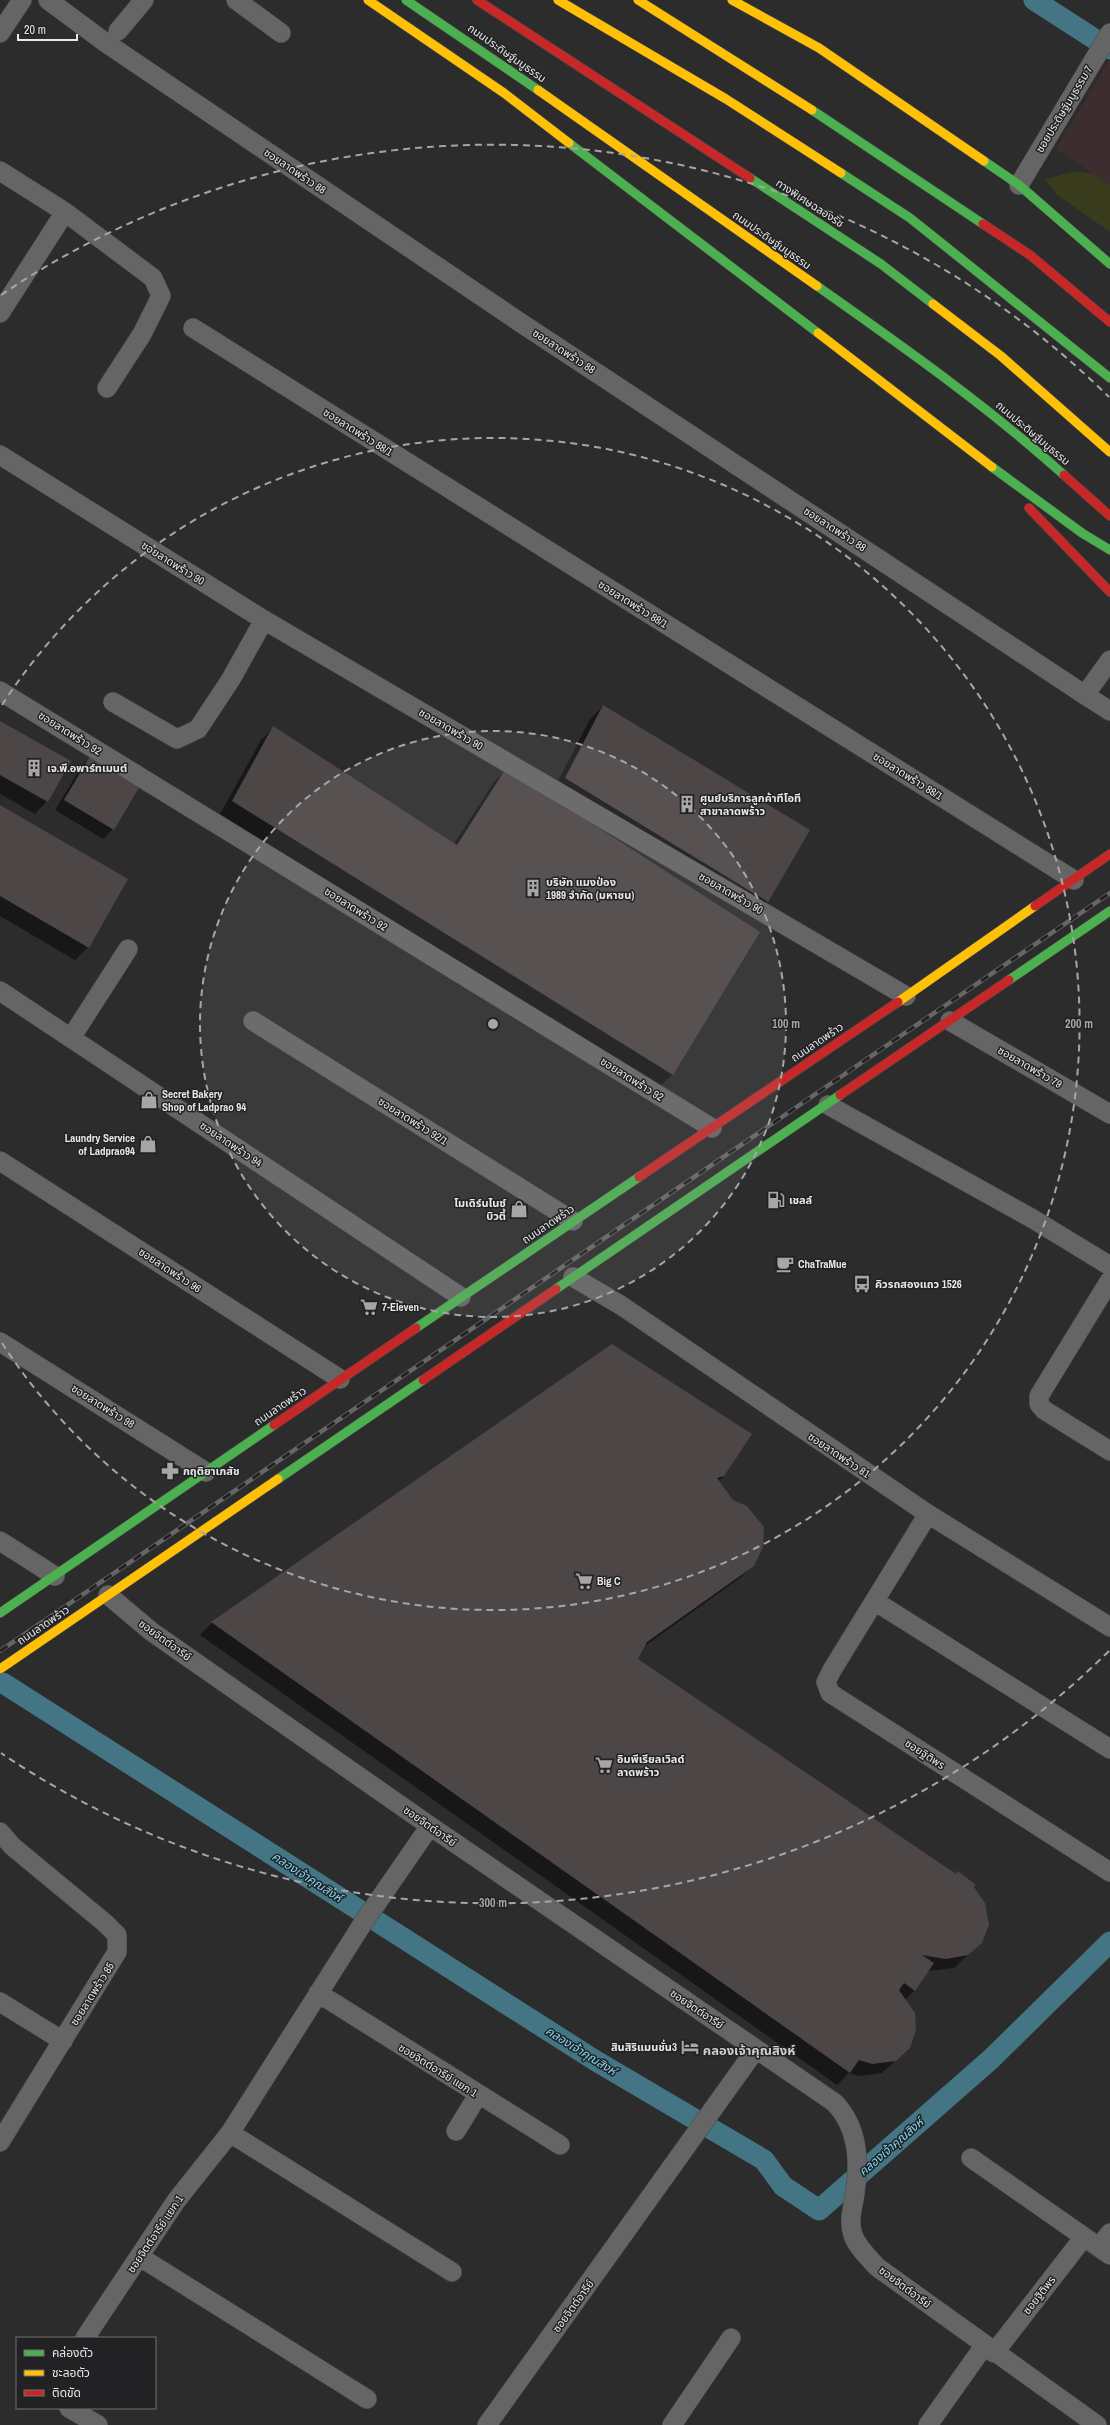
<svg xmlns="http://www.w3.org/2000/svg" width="1110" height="2425" font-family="'Archivo Narrow','Noto Sans Thai',sans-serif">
<rect width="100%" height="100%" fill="#2c2c2d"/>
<path fill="#3e2d2e" d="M1110,59V185L1056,149Z"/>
<path fill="#393b1d" d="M1077,171L1094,174L1110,185V232L1056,194L1045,179Z"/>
<path fill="#0007" d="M603,706L767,901L755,914L553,791L590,719Z
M0,722L47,801L35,814L0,794Z
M273,728L454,844L494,782L506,770L758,932L672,1075L659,1087L220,814L261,740Z
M90,757L113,829L103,839L55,810L81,767Z
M0,807L88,947L75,960L0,916Z
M612,1345L724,1476L718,1481L753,1565L740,1578L642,1648L636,1659L973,1887L981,1942L954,1968L928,1971L914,1991L905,2000L896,2060L882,2073L859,2076L849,2073L837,2085L200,1635L212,1623Z"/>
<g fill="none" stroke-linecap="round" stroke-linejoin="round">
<path stroke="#437584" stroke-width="21" d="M1034,0L1110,49
M3,1683L596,2061L764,2160L783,2186L819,2210L991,2059L1110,1942"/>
</g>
<path fill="#4d4647" d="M603,705L810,830L768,902L565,778Z
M0,721L71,761L48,802L0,775Z
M273,726L457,845L506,768L760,932L673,1075L232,801Z
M90,756L140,786L114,830L64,800Z
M0,805L128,879L89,948L0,896Z
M612,1344L752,1434L724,1476L717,1478L733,1500L747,1506L764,1527L763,1547L754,1566L647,1642L638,1659L956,1874L958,1871L976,1885L974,1887L985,1903L989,1925L982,1943L968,1955L946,1959L922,1955L934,1963L915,1991L904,1983L899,1990L915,2013L916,2030L910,2048L896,2061L872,2064L859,2060L850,2073L211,1622Z"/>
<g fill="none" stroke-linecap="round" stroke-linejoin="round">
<g stroke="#474748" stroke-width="20">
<path id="street" d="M48,0L106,43L524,325L1085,695L1110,660
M236,0L281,33
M118,31L144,0
M0,33L22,0
M0,171L65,212L153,278L161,296L142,334L107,388
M1019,185L1110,33
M0,313L65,212
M193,328L1074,880
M0,455L264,620L906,996
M0,691L712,1128
M1085,695L1110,711
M113,702L177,739L198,729L231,679L264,620
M0,991L461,1297
M253,1021L573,1221
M950,1021L1110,1114
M71,1038L128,949
M828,1105L1033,1219L1110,1266
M0,1161L340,1379
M573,1277L622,1306L928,1514L1110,1627
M1110,1280L1039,1396V1404L1044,1410L1110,1451
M0,1342L206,1472
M928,1514L832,1670L826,1682L830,1693L1110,1872
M0,1541L55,1576
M108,1595L152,1632L430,1826L835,2103C858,2128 860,2160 855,2193C853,2208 848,2220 853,2235C857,2247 869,2258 877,2267L1097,2425
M876,1602L1110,1749
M0,1832L12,1846L105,1923L117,1935V1952L0,2142
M318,1993L560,2145
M0,2002L63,2041
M456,2131L478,2095
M230,2133L452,2272
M971,2158L1110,2255
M1099,2247L1110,2233
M140,2257L367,2399
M85,2338L176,2201L230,2133L363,1923L430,1826
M994,2353L1084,2237
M69,2408L98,2425
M487,2425L756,2049
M672,2425L731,2338
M928,2425L984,2346"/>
</g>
<g stroke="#474748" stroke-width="10">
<path id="fast" d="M406,0L538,90
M812,110L983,224
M569,143L818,333
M984,161L1019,185L1110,264
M841,173L910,218L1110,378
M750,178L881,264L933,304
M817,286C902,346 986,405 1064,475
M992,467L1082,533L1110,550
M1009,980L1110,911
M556,1289L840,1095
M416,1328L639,1177
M278,1479L423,1380
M0,1613L274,1425"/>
</g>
<g stroke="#474748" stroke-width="10">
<path id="slow" d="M368,0L504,93L569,143
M558,0L726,99L841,173
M638,0L812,110
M732,0L819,48L984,161
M538,90L817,286
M933,304L1001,356L1110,452
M818,333L992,467
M898,1002L1035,906
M0,1669L278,1479"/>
</g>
<g stroke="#474748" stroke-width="10">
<path id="jam" d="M477,0L750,178
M983,224L1030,255L1110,322
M1064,475L1110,516
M1029,508L1110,592
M1035,906L1110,854
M840,1095L1009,980
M639,1177L898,1002
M423,1380L556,1289
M274,1425L416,1328"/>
</g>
<use href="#street" stroke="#656566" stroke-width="19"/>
<use href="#fast" stroke="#4caf50" stroke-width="9"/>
<use href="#slow" stroke="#ffc107" stroke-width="9"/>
<use href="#jam" stroke="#c62828" stroke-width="9"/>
<g stroke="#666" stroke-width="4.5">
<path id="rail" d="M0,1651L1110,893"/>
</g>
<use href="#rail" stroke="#222224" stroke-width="3" stroke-dasharray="9" stroke-linecap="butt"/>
</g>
<circle cx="493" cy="1024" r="293" fill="#a6a6a7" fill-opacity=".12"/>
<g fill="none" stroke="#a6a6a7" stroke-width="2" stroke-dasharray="7 5">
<circle cx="493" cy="1024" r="293"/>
<path d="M2 705A586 586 0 1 1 2 1343"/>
<path d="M1109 1651A879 879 0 0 1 1 1753M1 295A879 879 0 0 1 1109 397"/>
</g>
<defs>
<g id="building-bare" transform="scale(1.38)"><path d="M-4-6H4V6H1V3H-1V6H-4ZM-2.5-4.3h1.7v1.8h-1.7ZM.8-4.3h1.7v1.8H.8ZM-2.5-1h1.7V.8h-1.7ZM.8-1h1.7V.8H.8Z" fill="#a6a6a7" stroke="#222224" stroke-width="2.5" paint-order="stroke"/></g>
<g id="shop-bare" transform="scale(1.38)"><path d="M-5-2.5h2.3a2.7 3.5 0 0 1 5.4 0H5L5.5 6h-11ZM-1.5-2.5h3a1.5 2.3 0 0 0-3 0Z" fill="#a6a6a7" stroke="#222224" stroke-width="2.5" paint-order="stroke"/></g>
<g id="fuel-bare" transform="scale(1.38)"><path d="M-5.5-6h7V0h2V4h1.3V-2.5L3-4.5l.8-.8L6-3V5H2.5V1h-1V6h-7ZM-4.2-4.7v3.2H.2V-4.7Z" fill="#a6a6a7" stroke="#222224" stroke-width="2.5" paint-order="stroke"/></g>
<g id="cafe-bare" transform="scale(1.38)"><path d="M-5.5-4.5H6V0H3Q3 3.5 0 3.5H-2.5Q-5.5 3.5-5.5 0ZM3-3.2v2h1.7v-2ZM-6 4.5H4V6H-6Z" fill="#a6a6a7" stroke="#222224" stroke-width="2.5" paint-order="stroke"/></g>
<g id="bus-bare" transform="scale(1.38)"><path d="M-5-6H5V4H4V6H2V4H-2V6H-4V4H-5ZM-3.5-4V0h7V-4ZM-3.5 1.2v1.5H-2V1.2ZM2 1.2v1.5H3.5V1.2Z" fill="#a6a6a7" stroke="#222224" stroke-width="2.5" paint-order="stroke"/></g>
<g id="supermarket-bare" transform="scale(1.38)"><path d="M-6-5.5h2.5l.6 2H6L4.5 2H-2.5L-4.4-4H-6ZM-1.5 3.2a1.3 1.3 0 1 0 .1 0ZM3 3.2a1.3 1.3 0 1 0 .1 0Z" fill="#a6a6a7" stroke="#222224" stroke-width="2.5" paint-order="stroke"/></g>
<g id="pharmacy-bare" transform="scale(1.38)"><path d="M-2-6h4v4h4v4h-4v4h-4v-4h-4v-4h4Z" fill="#a6a6a7" stroke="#222224" stroke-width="2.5" paint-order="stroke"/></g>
<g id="hotel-bare" transform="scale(1.38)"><path d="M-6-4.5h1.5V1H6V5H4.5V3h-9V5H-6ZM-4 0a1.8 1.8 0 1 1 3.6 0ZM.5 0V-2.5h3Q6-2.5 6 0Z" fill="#a6a6a7" stroke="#222224" stroke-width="2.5" paint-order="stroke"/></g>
</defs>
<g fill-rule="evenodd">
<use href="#building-bare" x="34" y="768"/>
<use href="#building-bare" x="687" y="804"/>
<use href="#building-bare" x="533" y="888"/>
<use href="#shop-bare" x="149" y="1100"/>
<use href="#shop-bare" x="148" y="1144"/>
<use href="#fuel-bare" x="776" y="1200"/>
<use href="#shop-bare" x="519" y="1209"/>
<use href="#cafe-bare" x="785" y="1264"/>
<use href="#bus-bare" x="862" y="1284"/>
<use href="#supermarket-bare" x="369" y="1307"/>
<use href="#pharmacy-bare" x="170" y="1471"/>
<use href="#supermarket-bare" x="584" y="1581"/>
<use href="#supermarket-bare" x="604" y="1765"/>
<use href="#hotel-bare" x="690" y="2047"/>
</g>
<g text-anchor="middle" stroke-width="3" stroke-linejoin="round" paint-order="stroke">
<g font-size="11" fill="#e8e7e9" stroke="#222224">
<text transform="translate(507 53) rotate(35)" y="4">ถนนประดิษฐ์มนูธรรม</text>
<text transform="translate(1064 109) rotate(-59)" y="4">ซอยประดิษฐ์มนูธรรม 7</text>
<text transform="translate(295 171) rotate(34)" y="4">ซอยลาดพร้าว 88</text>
<text transform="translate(810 203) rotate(33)" y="4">ทางพิเศษฉลองรัช</text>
<text transform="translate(772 240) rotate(35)" y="4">ถนนประดิษฐ์มนูธรรม</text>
<text transform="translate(564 351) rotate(33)" y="4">ซอยลาดพร้าว 88</text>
<text transform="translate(358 432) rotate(32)" y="4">ซอยลาดพร้าว 88/1</text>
<text transform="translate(1033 433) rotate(40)" y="4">ถนนประดิษฐ์มนูธรรม</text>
<text transform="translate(835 529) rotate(33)" y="4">ซอยลาดพร้าว 88</text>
<text transform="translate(173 563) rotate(32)" y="4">ซอยลาดพร้าว 90</text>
<text transform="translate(633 604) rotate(32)" y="4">ซอยลาดพร้าว 88/1</text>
<text transform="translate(451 729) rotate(30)" y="4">ซอยลาดพร้าว 90</text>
<text transform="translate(70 733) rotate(32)" y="4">ซอยลาดพร้าว 92</text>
<text transform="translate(908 776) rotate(32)" y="4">ซอยลาดพร้าว 88/1</text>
<text transform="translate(731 893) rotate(30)" y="4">ซอยลาดพร้าว 90</text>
<text transform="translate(356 909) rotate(32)" y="4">ซอยลาดพร้าว 92</text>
<text transform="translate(817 1042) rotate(-34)" y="4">ถนนลาดพร้าว</text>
<text transform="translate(1030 1067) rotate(30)" y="4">ซอยลาดพร้าว 79</text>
<text transform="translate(632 1079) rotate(32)" y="4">ซอยลาดพร้าว 92</text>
<text transform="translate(413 1121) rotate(32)" y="4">ซอยลาดพร้าว 92/1</text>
<text transform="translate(231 1144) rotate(34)" y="4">ซอยลาดพร้าว 94</text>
<text transform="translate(548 1224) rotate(-34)" y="4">ถนนลาดพร้าว</text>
<text transform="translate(170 1270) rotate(33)" y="4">ซอยลาดพร้าว 96</text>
<text transform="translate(103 1406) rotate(32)" y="4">ซอยลาดพร้าว 98</text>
<text transform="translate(280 1406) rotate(-34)" y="4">ถนนลาดพร้าว</text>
<text transform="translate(839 1455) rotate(34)" y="4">ซอยลาดพร้าว 81</text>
<text transform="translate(43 1625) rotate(-34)" y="4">ถนนลาดพร้าว</text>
<text transform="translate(165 1640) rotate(36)" y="4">ซอยจิตต์อารีย์</text>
<text transform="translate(925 1754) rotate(33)" y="4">ซอยฐิติพร</text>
<text transform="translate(430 1826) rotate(35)" y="4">ซอยจิตต์อารีย์</text>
<text transform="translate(92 1994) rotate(-58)" y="4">ซอยลาดพร้าว 85</text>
<text transform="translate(697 2009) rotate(34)" y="4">ซอยจิตต์อารีย์</text>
<text transform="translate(438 2070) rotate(32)" y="4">ซอยจิตต์อารีย์ แยก 1</text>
<text transform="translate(155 2234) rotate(-56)" y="4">ซอยจิตต์อารีย์ แยก 1</text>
<text transform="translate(905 2287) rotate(37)" y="4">ซอยจิตต์อารีย์</text>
<text transform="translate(1039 2295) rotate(-52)" y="4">ซอยฐิติพร</text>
<text transform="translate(573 2306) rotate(-54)" y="4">ซอยจิตต์อารีย์</text>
</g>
<g font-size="11" font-weight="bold" fill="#e8e7e9" stroke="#222224" text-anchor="start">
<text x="47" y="772">เจ.พี.อพาร์ทเมนต์</text>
<text x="700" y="802">ศูนย์บริการลูกค้าทีโอที<tspan x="700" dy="13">สาขาลาดพร้าว</tspan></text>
<text x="546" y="886">บริษัท แมงป่อง<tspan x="546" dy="13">1989 จำกัด (มหาชน)</tspan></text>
<text x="162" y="1098">Secret Bakery<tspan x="162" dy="13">Shop of Ladprao 94</tspan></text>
<text x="135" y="1142" text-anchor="end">Laundry Service<tspan x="135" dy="13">of Ladprao94</tspan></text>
<text x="789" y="1204">เชลล์</text>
<text x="506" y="1207" text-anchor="end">โมเดิร์นไนซ์<tspan x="506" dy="13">บิวตี้</tspan></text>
<text x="798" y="1268">ChaTraMue</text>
<text x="875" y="1288">คิวรถสองแถว 1526</text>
<text x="382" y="1311">7-Eleven</text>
<text x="183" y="1475">กฤติยาเภสัช</text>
<text x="597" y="1585">Big C</text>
<text x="617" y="1763">อิมพีเรียลเวิลด์<tspan x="617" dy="13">ลาดพร้าว</tspan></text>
<text x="677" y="2051" text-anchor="end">สินสิริแมนชั่น3</text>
</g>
<g font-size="12" font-style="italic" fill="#7fd8f4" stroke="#222224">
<text transform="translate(307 1877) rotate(33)" y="4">คลองเจ้าคุณสิงห์</text>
<text transform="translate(581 2051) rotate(32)" y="4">คลองเจ้าคุณสิงห์</text>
<text transform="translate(891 2147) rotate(-41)" y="4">คลองเจ้าคุณสิงห์</text>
</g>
<g font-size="13" font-weight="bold" fill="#cecdd1" stroke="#222224">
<text x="749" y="2055">คลองเจ้าคุณสิงห์</text>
</g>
</g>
<circle cx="493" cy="1024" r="6" fill="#a6a6a7" stroke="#222224" stroke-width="2"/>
<g font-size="12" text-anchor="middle" font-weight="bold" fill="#a6a6a7" stroke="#222224" stroke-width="3" stroke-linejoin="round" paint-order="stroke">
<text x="786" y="1028">100 m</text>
<text x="1079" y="1028">200 m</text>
<text x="493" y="1907">300 m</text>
</g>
<rect x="16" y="2337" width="140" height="72" fill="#222224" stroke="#717173"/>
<rect x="24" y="2350" width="20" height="6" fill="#4caf50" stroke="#717173"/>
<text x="52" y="2357" font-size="12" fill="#e8e7e9">คล่องตัว</text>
<rect x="24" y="2370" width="20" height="6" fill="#ffc107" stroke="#717173"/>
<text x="52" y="2377" font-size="12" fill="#e8e7e9">ชะลอตัว</text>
<rect x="24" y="2390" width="20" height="6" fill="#c62828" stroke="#717173"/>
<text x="52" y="2397" font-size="12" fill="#e8e7e9">ติดขัด</text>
<path d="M18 34v6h59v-6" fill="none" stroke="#e8e7e9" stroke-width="2"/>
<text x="24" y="34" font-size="12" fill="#e8e7e9" stroke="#222224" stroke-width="3" paint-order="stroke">20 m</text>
</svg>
